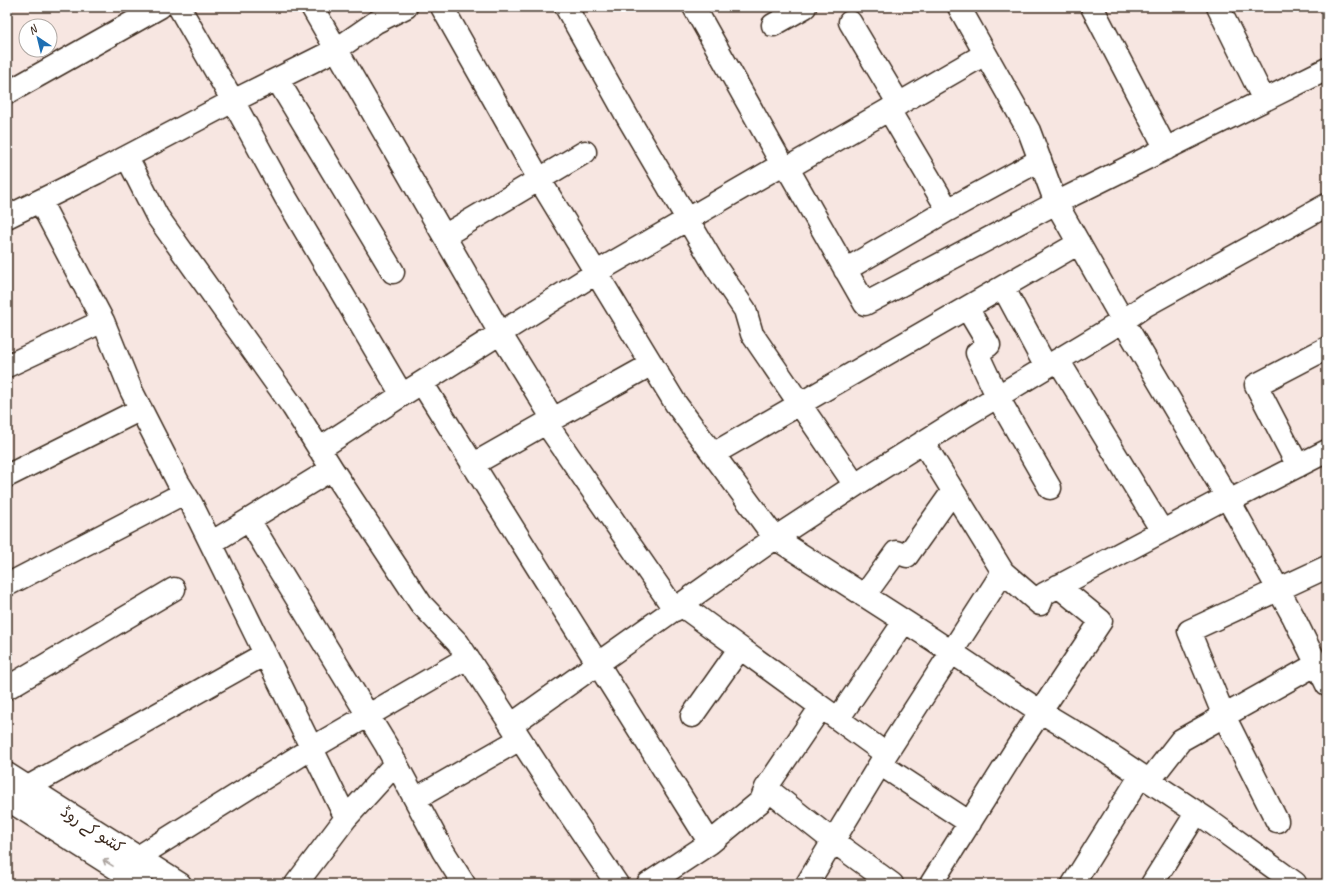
<svg xmlns="http://www.w3.org/2000/svg" width="1334" height="891" font-family="Caveat,'Playpen Sans Arabic',sans-serif">
<rect width="100%" height="100%" fill="#f7e6e1"/>
<filter id="ink" filterUnits="userSpaceOnUse"><feTurbulence type="fractalNoise" baseFrequency=".025" numOctaves="2"/><feDisplacementMap in="SourceGraphic" scale="8" xChannelSelector="R" yChannelSelector="G"/><feConvolveMatrix kernelMatrix="1 2 1 2 8 2 1 2 1" color-interpolation-filters="sRGB"/></filter>
<g filter="url(#ink)">
<g fill="none" stroke-linecap="round" stroke-linejoin="round">
<g stroke="#3b2a1e" stroke-width="25">
<path id="street" d="M179,7L233,101L286,198L402,395
M312,7L500,333L553,419
M442,7L539,179L676,404L775,538L932,639L1041,712L1091,742L1208,820L1295,883V884
M566,7L628,118L715,266L745,310L752,334L855,485
M694,7L778,157L792,176L865,304L1056,203L1327,69
M1092,7L1166,149
M1218,7L1264,100
M850,22L899,104
M773,25L805,7
M277,79L393,272
M7,93L160,7
M889,110L948,210
M127,157L157,216L293,407L332,469L421,604L458,643L552,788L617,884
M786,169L985,54
M40,201L103,321L131,390L178,482L192,505L346,818
M1056,203L1123,321L1227,497L1293,616L1327,685
M7,217L96,173L233,101L337,49L376,22L406,7
M444,236L585,152
M845,270L948,210L1040,160
M1003,287L1046,367
M967,308L989,345L977,353L997,396L1050,488
M1058,360L1162,531
M7,366L103,321
M422,383L710,843
M546,423L675,610
M923,442L1003,572L1040,604L1044,594L1227,497
M319,449L402,395L607,266L783,164
M713,454L1079,243
M472,465L553,419L652,364
M1298,466L1256,385L1327,348
M7,476L141,409
M1229,501L1327,451
M249,520L386,745L443,851L464,884
M211,543L332,469
M7,585L184,493
M864,596L896,552L907,556L953,491
M681,605L886,754
M7,688L174,589
M692,716L740,648
M838,719L904,622
M511,725L775,538L874,473L965,416L1123,321L1146,305L1327,205
M880,764L970,823
M1149,781L1181,740L1317,664
M28,787L265,654
M766,788L833,841L892,884
M415,799L520,739
M1277,821L1224,716L1189,631L1327,567
M138,857L312,748L467,658
M296,884L346,818L396,763
M648,884L710,843L761,801L766,788L821,707
M807,884L886,754L1003,572
M931,884L1021,741L1101,621L1058,586
M1073,884L1141,775
M1152,884L1197,812"/>
</g>
<g stroke="#3b2a1e" stroke-width="25">
<path id="secondary" d="M959,7L1029,131L1056,203
M7,774L180,884
M7,799L141,884"/>
</g>
<use href="#street" stroke="#fff" stroke-width="22"/>
<use href="#secondary" stroke="#fff" stroke-width="22"/>
</g>
<defs><path id="oneway-shaft" d="M-6 0H5M1.5-3L5.5 0L1.5 3" fill="none" stroke-width="1.6" stroke-linecap="round" stroke-linejoin="round"/></defs>
<use stroke="#a79f9a" href="#oneway-shaft" transform="translate(108 863) rotate(-148)"/>
</g>
<g text-anchor="middle" stroke-width="4" stroke-linejoin="round" paint-order="stroke">
<g font-size="16" fill="#3b2a1e" stroke="#fff">
<text transform="translate(93 829) rotate(33)" y="6">کسّو کے روڈ</text>
</g>
</g>
<rect width="1334" height="891" fill="none" stroke="#fff" stroke-width="24"/>
<rect x="12" y="12" width="1310" height="867" fill="none" stroke="#3b2a1e" stroke-width="1.5" filter="url(#ink)"/>
<g transform="translate(38 38) rotate(325)"><circle r="19" fill="#ffffff" stroke="#b1aaa5"/>
<path d="M0-3L7 15L0 10L-7 15Z" fill="#1f6fb2"/>
<text y="-6" font-size="11" font-weight="bold" text-anchor="middle" fill="#3b2a1e">N</text>
</g>
</svg>
